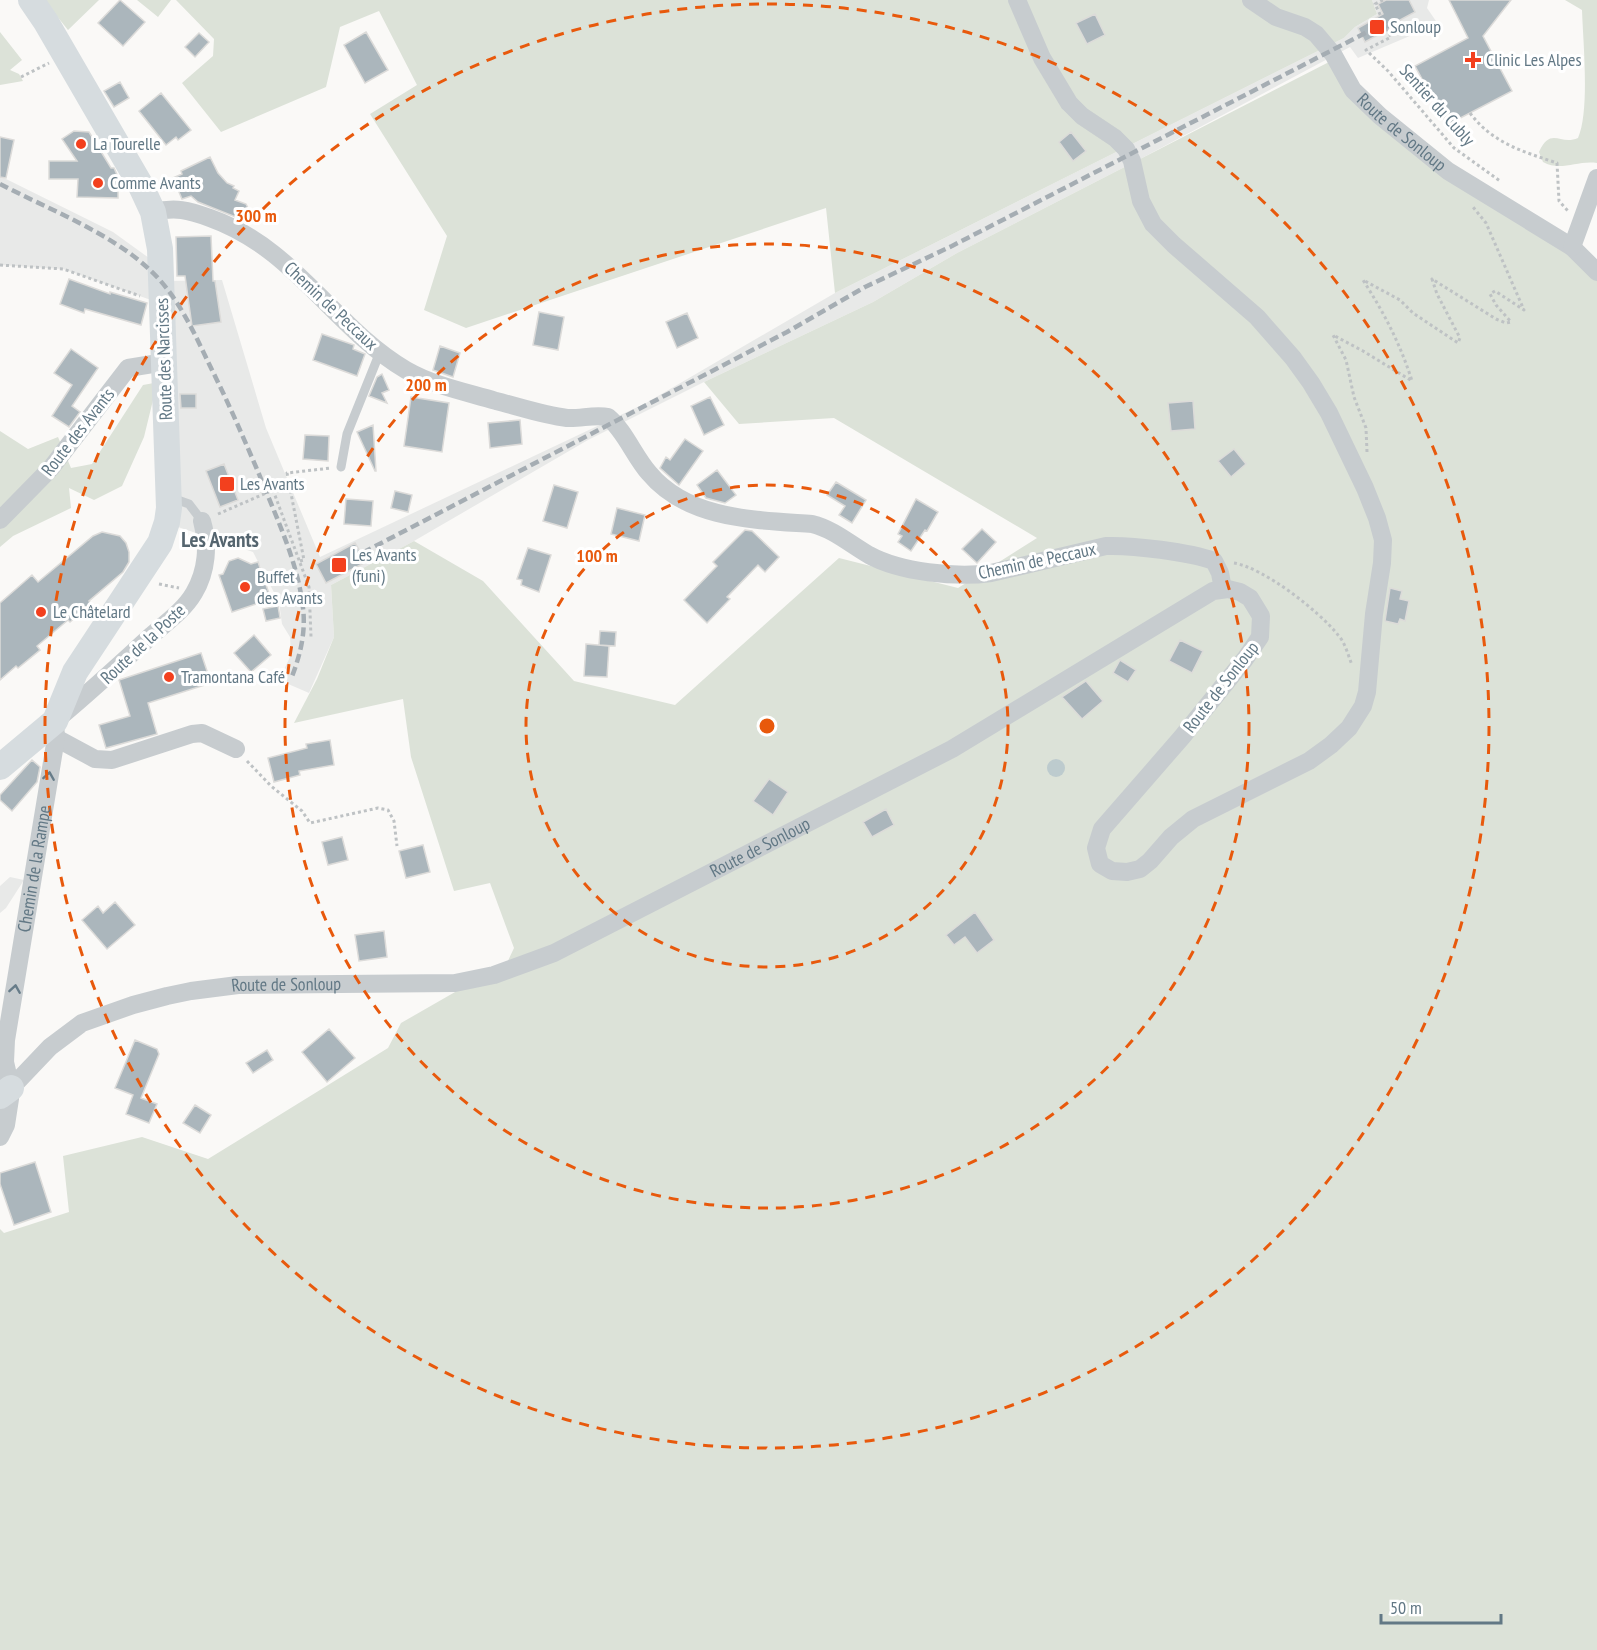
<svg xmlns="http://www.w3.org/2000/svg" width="1597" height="1650" font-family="'PT Sans Narrow',sans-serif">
<rect width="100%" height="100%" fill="#faf9f7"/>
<path fill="#e8e9e8" d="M1372,0H1429L1427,8L1438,24L1358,58L1350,47L1142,158L957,253L873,302L704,382L588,440L414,541L331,585L334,637L309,693L279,680L291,655L290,637L282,624L279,602L253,552L178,527L151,300L63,269L0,265V176L113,232L149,258L169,281L222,280L266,428L320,557L646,403L835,293L1344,38L1355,27L1377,14Z
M10,877L24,880L6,908L0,913V886Z"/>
<path fill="#dce2d8" d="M44,0H99L68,30Z
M137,0H171L158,17Z
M176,0H1372L1377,14L1355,27L1344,38L835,293L826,208L466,328L424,310L447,236L370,114L417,85L379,11L340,27L326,87L221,132L182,83L213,56L214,39Z
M1565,0H1597V163C1577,160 1561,172 1543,162L1539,152C1551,126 1560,146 1578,138C1590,111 1583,42 1582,10Z
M0,32L22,60L10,70L19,74L23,81L0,85Z
M1329,62L1342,87L1567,254L1597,280V1650H0V1229L4,1233L69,1212L63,1156L142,1137L208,1159L388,1048L401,1023L476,980L506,965L514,948L490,883L454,891L411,757L403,699L294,723L317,679L334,637L331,585L414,541L483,581L574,681L675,705L839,558L958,588L1037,538L834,418L739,424L704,382L873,302L957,253Z
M154,383V396L144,437L122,486L94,500L69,488L71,508L13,536L0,547V431L28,449L58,437L71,468L92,464L143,385Z"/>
<path fill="#bdcbce" d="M1047 768a9 9 0 1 1 18 0a9 9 0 1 1-18 0Z"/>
<path fill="#abb6bc" stroke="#dcdbd9" stroke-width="1.5" d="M120,0L145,22L123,46L98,23Z
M1386,0H1409L1415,12L1389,26L1391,28L1365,42L1358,28L1383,14L1378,4Z
M1449,0H1511L1483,36L1512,91L1447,125L1415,66L1468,38Z
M1095,14L1105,35L1087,44L1076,23Z
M366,32L388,70L365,83L344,45Z
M199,33L209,42L195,57L185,47Z
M120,82L129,98L114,107L104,91Z
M161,93L191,130L178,140L176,137L166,145L139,111Z
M74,131L89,132L111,168H114L118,177V198L77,197L78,179H49V161H77L62,139Z
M1071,132L1086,151L1073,161L1059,142Z
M0,137L14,140L6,178L0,177Z
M210,157L218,173L227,183L234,186L233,188L239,191L235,200L246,204L249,210L245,219L243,220L198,202L191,196L182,199L173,178L182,174L181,171Z
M211,236L213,281H215L221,322L192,326L185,276H177L176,237Z
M69,279L110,294V292L147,303L141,325L85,309L84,313L60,304Z
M539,312L564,317L558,350L533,345Z
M687,313L698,338L677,348L666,322Z
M322,334L354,345L353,349L365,354L357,376L313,360Z
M440,346L460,353L453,377L433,370Z
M71,349L98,368L72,406L80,412L69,427L52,416L72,385L54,373Z
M382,374L389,390L382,393L387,403L369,396L377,377Z
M180,394H196V408H181Z
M411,397L449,403L442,452L404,446Z
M710,397L724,425L704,435L691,406Z
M1193,401L1195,429L1171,431L1168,403Z
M520,420L522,444L490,448L488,423Z
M373,425L376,471H375L357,432Z
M305,435L329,436L328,461L303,459Z
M685,439L703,451L679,485L660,468L666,457L670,460Z
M1234,449L1246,464L1231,477L1218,461Z
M224,464L238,500L220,507L206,471Z
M717,470L736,495L725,503L706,498L697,485Z
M836,482L866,500L852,523L839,515L845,506L827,495Z
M554,485L578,492L567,528L543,521Z
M395,491L412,495L408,512L391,508Z
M346,499L373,501L371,526L344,524Z
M916,499L938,512L927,531L925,530L911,551L898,542L902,536L898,534Z
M617,508L645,515L639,541L611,534Z
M982,529L996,542L977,563L962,549Z
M745,530L752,531L779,557L765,572L758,565L727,597L730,599L707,623L684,600L717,566L713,562Z
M102,532L120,536L126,543L129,552V562L123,572L89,601L91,604L70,622L68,620L37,646L40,650L18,668L16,666L0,680V603L32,575L38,582L93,536Z
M355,543L366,562L326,583L316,564Z
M528,548L551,555L539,592L521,585L522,580L517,579Z
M238,558L251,564L258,562L271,599L232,612L219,575L223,574L229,561Z
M1390,588L1402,591L1400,599L1409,601L1405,621L1400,619L1398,624L1385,621Z
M278,606L280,618L266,621L263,609Z
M600,631L616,632L615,646L599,645Z
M254,635L271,655L251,672L234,653Z
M1180,640L1203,651L1192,673L1169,661Z
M586,644L609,646L607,677L584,676Z
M201,653L211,683L148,703L157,734L106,748L99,725L130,716L119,680Z
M1120,660L1136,670L1128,682L1113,673Z
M1086,681L1103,701L1082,719L1062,697Z
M330,740L334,765L299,771L300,775L274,782L268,758L307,748L306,744Z
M32,760L40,767L37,782L12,811L0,800V795Z
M769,779L788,792L773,815L753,801Z
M886,809L894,825L872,837L863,822Z
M342,837L348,860L328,865L322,842Z
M423,845L430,872L406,878L399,851Z
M115,902L135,925L107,949L82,920L98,906L103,913Z
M975,912L994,940L977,953L965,937L954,945L946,935Z
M384,931L387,957L359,961L355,935Z
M329,1029L355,1058L327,1082L302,1052Z
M135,1040L157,1049L159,1054L141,1098L157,1104L149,1123L126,1114L133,1095L115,1088Z
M267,1050L273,1060L253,1073L246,1063Z
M195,1105L211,1115L200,1133L183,1123Z
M35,1162L51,1212L14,1225L0,1184V1173Z"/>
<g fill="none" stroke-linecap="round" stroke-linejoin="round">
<path stroke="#bec2c4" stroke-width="3" stroke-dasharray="3 3" stroke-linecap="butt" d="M1383,0L1375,4L1391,37L1366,50L1388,71L1454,148L1500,181
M21,77L49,63
M1470,113C1492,143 1524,152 1557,163L1559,201L1568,211
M0,265L63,269L140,296
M1367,452L1366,428L1354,397L1346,360L1333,335L1363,351L1412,381C1400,343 1384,313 1363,280L1400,300L1413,313L1458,343L1460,338L1437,294L1432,279L1496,319L1506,323L1511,322L1496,305L1490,294L1495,291L1524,310L1486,223L1473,207
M218,514L273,490L309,587L311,637
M300,561L304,560L287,473L331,468
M1234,563C1264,568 1319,611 1338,635C1345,642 1348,655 1352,665
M159,584L179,588
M247,761L271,786L302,811L310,823L378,808L388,810L394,821L397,846"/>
<path stroke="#c7cccf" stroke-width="9" d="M341,467L347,434L380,352
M172,498L189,504L202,521"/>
<g stroke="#c7cccf" stroke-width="18">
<path id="s1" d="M1251,0L1276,17L1305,27L1316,34L1333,54L1353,90L1380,116L1448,171L1572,247L1597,272"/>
<path d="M153,212C176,207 188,210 210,218C295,248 333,327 406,370C434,386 466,392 496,401C520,407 543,415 567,418C580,419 595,414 608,417C625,431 634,456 649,473C688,520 756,520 812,524C833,529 850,544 869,555C900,572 956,578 991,573L1106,546C1133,545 1189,552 1214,561L1220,573L1223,589"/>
<path d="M1572,247L1597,178"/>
<path d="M0,520L51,468L128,368L165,362"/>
<path d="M56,738L95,759L112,760L192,734L202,733L236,749"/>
<path id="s2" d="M11,1088L50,1047L82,1023L133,1005L167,996L191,991L238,985L455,983L494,975L554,953L952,749L1213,591L1228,589L1240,592L1250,598L1261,616L1260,637L1245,659L1182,737L1102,829L1096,848L1100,864L1112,871L1127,872L1140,869L1150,861L1171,837L1193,819L1309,761L1331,745L1349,728L1363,706L1367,692L1374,614L1382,563L1383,540L1377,518L1365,488L1329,413L1311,383L1293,358L1257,317L1174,245L1153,224L1141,201L1132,161L1126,149L1115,138L1082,116L1069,103L1042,58L1017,0"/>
<path id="s3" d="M0,1137L6,1125L10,1099L11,1088L5,1062L6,1040L56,738L55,721C89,693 120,664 152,635C167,622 184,610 194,593C207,571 209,545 202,521"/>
</g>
<path stroke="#d6dcdf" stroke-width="26" d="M0,767L55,721L75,672L160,543L167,522L169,508L160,249L153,212L140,184L46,22L31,0
M0,1096L11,1088"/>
<path stroke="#a5adb3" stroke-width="4.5" stroke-dasharray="9 4.5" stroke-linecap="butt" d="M0,184C48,209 111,233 150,270C179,297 195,335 212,370C229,404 244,439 259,474C276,517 298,562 303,608C306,633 300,656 291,679
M339,565L787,332L865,287L952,246L1377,27"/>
</g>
<defs><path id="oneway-chevron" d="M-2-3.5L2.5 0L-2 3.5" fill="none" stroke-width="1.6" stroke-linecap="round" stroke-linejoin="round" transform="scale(1.5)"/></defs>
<g stroke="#677c89">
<use href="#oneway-chevron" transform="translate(49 776) rotate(-81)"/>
<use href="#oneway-chevron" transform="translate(15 989) rotate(-81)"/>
</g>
<g fill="none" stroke="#e8590c" stroke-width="3" stroke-dasharray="10 8">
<circle cx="767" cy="726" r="241"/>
<circle cx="767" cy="726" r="482"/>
<circle cx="767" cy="726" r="722"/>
</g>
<g fill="#f3401e" stroke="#fff" stroke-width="2">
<rect x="1369" y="19" width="16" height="16" rx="3"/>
<path d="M1470 51h6v6h6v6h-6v6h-6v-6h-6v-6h6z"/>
<circle cx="81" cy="144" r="6"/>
<circle cx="98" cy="183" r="6"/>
<rect x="219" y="476" width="16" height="16" rx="3"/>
<rect x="331" y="557" width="16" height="16" rx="3"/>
<circle cx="245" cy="587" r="6"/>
<circle cx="41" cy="612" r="6"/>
<circle cx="169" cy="677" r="6"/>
</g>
<g text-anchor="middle" stroke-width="6" stroke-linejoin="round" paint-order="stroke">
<g font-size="18" fill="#627885" stroke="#fff" text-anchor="start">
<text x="1390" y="33">Sonloup</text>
<text x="1486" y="66">Clinic Les Alpes</text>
<text x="93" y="150">La Tourelle</text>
<text x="110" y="189">Comme Avants</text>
<text x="240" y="490">Les Avants</text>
<text x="352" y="561">Les Avants<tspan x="352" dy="21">(funi)</tspan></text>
<text x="257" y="583">Buffet<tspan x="257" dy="21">des Avants</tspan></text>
<text x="53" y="618">Le Châtelard</text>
<text x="181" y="683">Tramontana Café</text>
</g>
<g font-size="18" fill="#627885" stroke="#fff">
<text transform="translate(1437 105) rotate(48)" y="6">Sentier du Cubly</text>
<text dy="6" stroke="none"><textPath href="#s1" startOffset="206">Route de Sonloup</textPath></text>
<text transform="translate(331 306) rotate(43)" y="6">Chemin de Peccaux</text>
<text transform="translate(164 359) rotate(-92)" y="6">Route des Narcisses</text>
<text transform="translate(78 432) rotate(-52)" y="6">Route des Avants</text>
<text transform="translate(1037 561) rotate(-12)" y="6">Chemin de Peccaux</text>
<text transform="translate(143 644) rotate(-43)" y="6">Route de la Poste</text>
<text transform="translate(1221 687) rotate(-52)" y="6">Route de Sonloup</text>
<text dy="6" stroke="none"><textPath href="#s2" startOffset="810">Route de Sonloup</textPath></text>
<text dy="6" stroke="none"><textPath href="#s3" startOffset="273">Chemin de la Rampe</textPath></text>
<text dy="6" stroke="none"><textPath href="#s2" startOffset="306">Route de Sonloup</textPath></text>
</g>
<g font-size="21" font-weight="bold" fill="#55656f" stroke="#fff">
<text x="220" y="547">Les Avants</text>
</g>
</g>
<circle cx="767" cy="726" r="9" fill="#e8590c" stroke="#fff" stroke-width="3"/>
<g font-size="18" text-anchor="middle" font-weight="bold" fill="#e8590c" stroke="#fff" stroke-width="6" stroke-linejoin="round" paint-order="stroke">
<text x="256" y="222">300 m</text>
<text x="426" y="391">200 m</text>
<text x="597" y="562">100 m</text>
</g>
<path d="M1381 1614v9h120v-9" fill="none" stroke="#627885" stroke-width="3"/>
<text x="1390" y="1614" font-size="18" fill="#627885" stroke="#ffffff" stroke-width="4.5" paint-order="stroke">50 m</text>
</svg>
